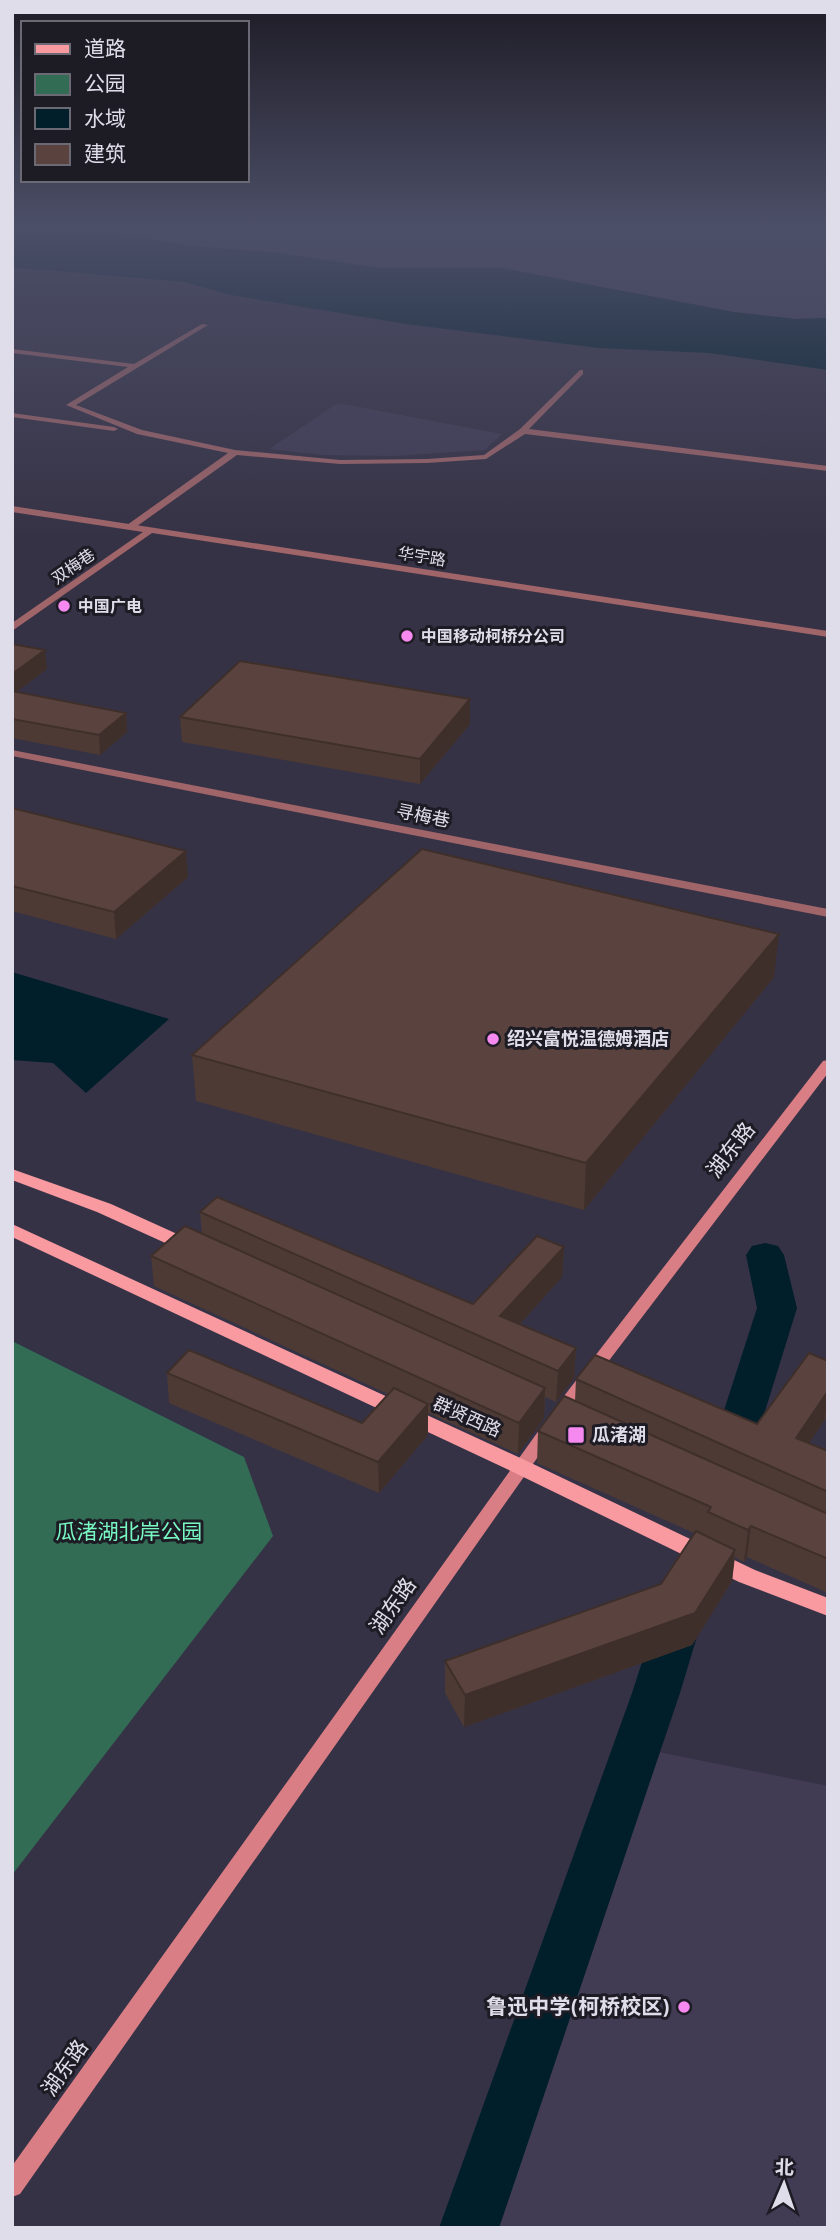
<svg xmlns="http://www.w3.org/2000/svg" width="840" height="2240" font-family="Overpass,'Noto Sans SC',sans-serif">
<rect width="100%" height="100%" fill="#363245"/>
<path fill="#413b54" d="M129,226H746L828,234V318L796,319L734,312L502,268H379L265,251L203,247L119,235Z
M338,403L502,434L485,450L394,456L322,455L269,449Z
M629,1746L828,1786V2228H464Z"/>
<path fill="#336c54" d="M12,1341L244,1457L273,1536L12,1875Z"/>
<path fill="#001f2b" d="M19,226H129L120,235L203,247L265,251L379,268H502L734,312L796,319L828,318V370L709,353L599,348L406,324L231,295L184,282L12,267V229Z
M12,972L169,1019L86,1093L53,1063L12,1060Z"/>
<g fill="none" stroke-linecap="round" stroke-linejoin="round">
<path fill="#001f2b" fill-rule="evenodd" d="M765,1243L778,1246L784,1255L797,1308L749,1463L743,1474L728,1478L713,1474L707,1463L757,1308L746,1255L752,1246Z
M682,1592L698,1598L705,1610L680,1693L499,2228H439L632,1693L659,1610L666,1598Z"/>
<path fill="#9f6569" fill-rule="evenodd" d="M202,324L208,325L76,405L142,430L235,450L340,460L427,459L484,455L520,429L580,370H583V374L529,429L828,466V471L525,434L486,459L427,463L340,464L237,455L133,529H127V525L228,453L137,434L66,405L128,367L12,353V349L134,364Z
M12,413L114,427L118,429L114,431L12,417Z"/>
<path fill="#9f6569" fill-rule="evenodd" d="M12,506L828,631V637L152,533L12,631V623L143,532L12,512Z
M12,750L828,909V917L12,756Z"/>
<path fill="#d97e85" fill-rule="evenodd" d="M828,1060V1073L566,1417H554L552,1413L554,1409L823,1061Z
M548,1424L554,1426L556,1430L554,1434L20,2194L12,2197V2166L542,1426Z"/>
<path fill="#f99aa1" fill-rule="evenodd" d="M12,1169L111,1204L197,1243L199,1247L190,1253L183,1251L97,1212L12,1180Z
M12,1224L529,1462L755,1570L828,1598V1616L739,1582L513,1472L12,1237Z"/>
</g>
<path fill="#4d3a35" d="M12,644L47,669L16,692L126,713L127,732L100,755L12,738Z
M180,717L470,724L420,784L182,742Z
M12,808L188,877L116,939L12,911Z
M774,977L584,1210L196,1101L192,1055Z
M200,1212L473,1304L564,1247L562,1277L520,1324L576,1348L574,1378L556,1402L545,1397L544,1418L518,1454L428,1413V1435L379,1493L169,1403L167,1373L362,1423L388,1394L154,1286L151,1256L202,1234Z
M828,1361V1421L825,1419L809,1443L828,1451V1593L747,1557L744,1562L735,1557L732,1581L692,1645L464,1727L445,1693V1661L661,1584L694,1533L537,1463L538,1431L575,1401L576,1379L757,1424Z"/>
<path fill="#3f2f2b" d="M45,650L47,669L12,695V674Z
M470,699V724L420,784V759Z
M126,713L127,732L100,755L99,735Z
M186,851L188,877L116,939L114,912Z
M779,934L774,977L584,1210L586,1163Z
M564,1247L562,1277L500,1346V1316Z
M576,1348L574,1378L556,1402L558,1371Z
M545,1388L544,1418L518,1454L519,1423Z
M828,1391L825,1419L792,1469L796,1438Z
M428,1404V1435L379,1493L378,1462Z
M751,1526L747,1557L744,1562L748,1530Z
M735,1550L732,1581L692,1645L464,1727L465,1695Z"/>
<path fill="#5a433e" stroke="#3f2f2b" stroke-width="2" d="M12,644L45,650L12,674Z
M240,661L470,699L420,759L180,717Z
M12,691L126,713L99,735L12,719Z
M12,808L186,851L114,912L12,886Z
M422,849L779,934L586,1163L192,1055Z
M217,1197L473,1304L537,1236L564,1247L500,1316L576,1348L558,1371L200,1212Z
M185,1226L545,1388L519,1423L151,1256Z
M189,1350L362,1423L394,1388L428,1404L378,1462L167,1373Z
M809,1353L828,1361V1391L796,1438L828,1451V1492L576,1379L595,1355L757,1424Z
M564,1396L828,1514V1559L751,1526L748,1530L708,1512L711,1507L538,1431Z
M696,1531L735,1550L695,1613L465,1695L445,1661L661,1584Z"/>
<linearGradient id="sky" x2="0" y2="1"><stop stop-color="#1e1c26"/><stop offset="0.42" stop-color="#4c4f68"/><stop offset="1" stop-color="#4c4f68" stop-opacity="0"/></linearGradient>
<rect width="840" height="540" fill="url(#sky)"/>
<g fill="#f589ef" stroke="#1d1b24" stroke-width="2.5">
<circle cx="64" cy="606" r="7"/>
<circle cx="407" cy="636" r="7"/>
<circle cx="493" cy="1039" r="7"/>
<rect x="567" y="1426" width="18" height="18" rx="3.5"/>
<circle cx="684" cy="2007" r="7"/>
</g>
<g text-anchor="middle" stroke-width="6" stroke-linejoin="round" paint-order="stroke">
<g font-size="16" fill="#e0ddea" stroke="#1d1b24">
<text transform="translate(422 556) rotate(9)" y="6">华宇路</text>
<text transform="translate(73 566) rotate(-35)" y="6">双梅巷</text>
</g>
<g font-size="16" font-weight="bold" fill="#e0ddea" stroke="#1d1b24" text-anchor="start">
<text x="78" y="612">中国广电</text>
<text x="421" y="642">中国移动柯桥分公司</text>
</g>
<g font-size="18" fill="#e0ddea" stroke="#1d1b24">
<text transform="translate(423 816) rotate(11)" y="6">寻梅巷</text>
<text transform="translate(467 1417) rotate(24)" y="6">群贤西路</text>
</g>
<g font-size="18" font-weight="bold" fill="#e0ddea" stroke="#1d1b24" text-anchor="start">
<text x="507" y="1045">绍兴富悦温德姆酒店</text>
<text x="592" y="1441">瓜渚湖</text>
</g>
<g font-size="21" fill="#e0ddea" stroke="#1d1b24">
<text transform="translate(731 1150) rotate(-52)" y="7">湖东路</text>
<text transform="translate(393 1606) rotate(-55)" y="7">湖东路</text>
<text transform="translate(65 2068) rotate(-55)" y="7">湖东路</text>
</g>
<g font-size="21" fill="#78f8c3" stroke="#1d1b24">
<text x="129" y="1539">瓜渚湖北岸公园</text>
</g>
<g font-size="21" font-weight="bold" fill="#e0ddea" stroke="#1d1b24" text-anchor="end">
<text x="670" y="2014">鲁迅中学(柯桥校区)</text>
</g>
</g>
<rect width="840" height="2240" fill="none" stroke="#e0ddea" stroke-width="28"/>
<rect x="21" y="21" width="228" height="161" fill="#1d1b24" stroke="#6b6973" stroke-width="2"/>
<rect x="35" y="44" width="35" height="10" fill="#f99aa1" stroke="#6b6973" stroke-width="2"/>
<text x="84" y="56" font-size="21" fill="#e0ddea">道路</text>
<rect x="35" y="74" width="35" height="21" fill="#336c54" stroke="#6b6973" stroke-width="2"/>
<text x="84" y="91" font-size="21" fill="#e0ddea">公园</text>
<rect x="35" y="108" width="35" height="21" fill="#001f2b" stroke="#6b6973" stroke-width="2"/>
<text x="84" y="126" font-size="21" fill="#e0ddea">水域</text>
<rect x="35" y="144" width="35" height="21" fill="#5a433e" stroke="#6b6973" stroke-width="2"/>
<text x="84" y="161" font-size="21" fill="#e0ddea">建筑</text>
<g transform="translate(784 2184) rotate(2)" stroke="#1d1b24" stroke-width="5" paint-order="stroke">
<path d="M0-5L12 26L0 18L-12 26Z" fill="#e0ddea"/>
<text y="-10" font-size="19" font-weight="bold" text-anchor="middle" fill="#e0ddea">北</text>
</g>
</svg>
